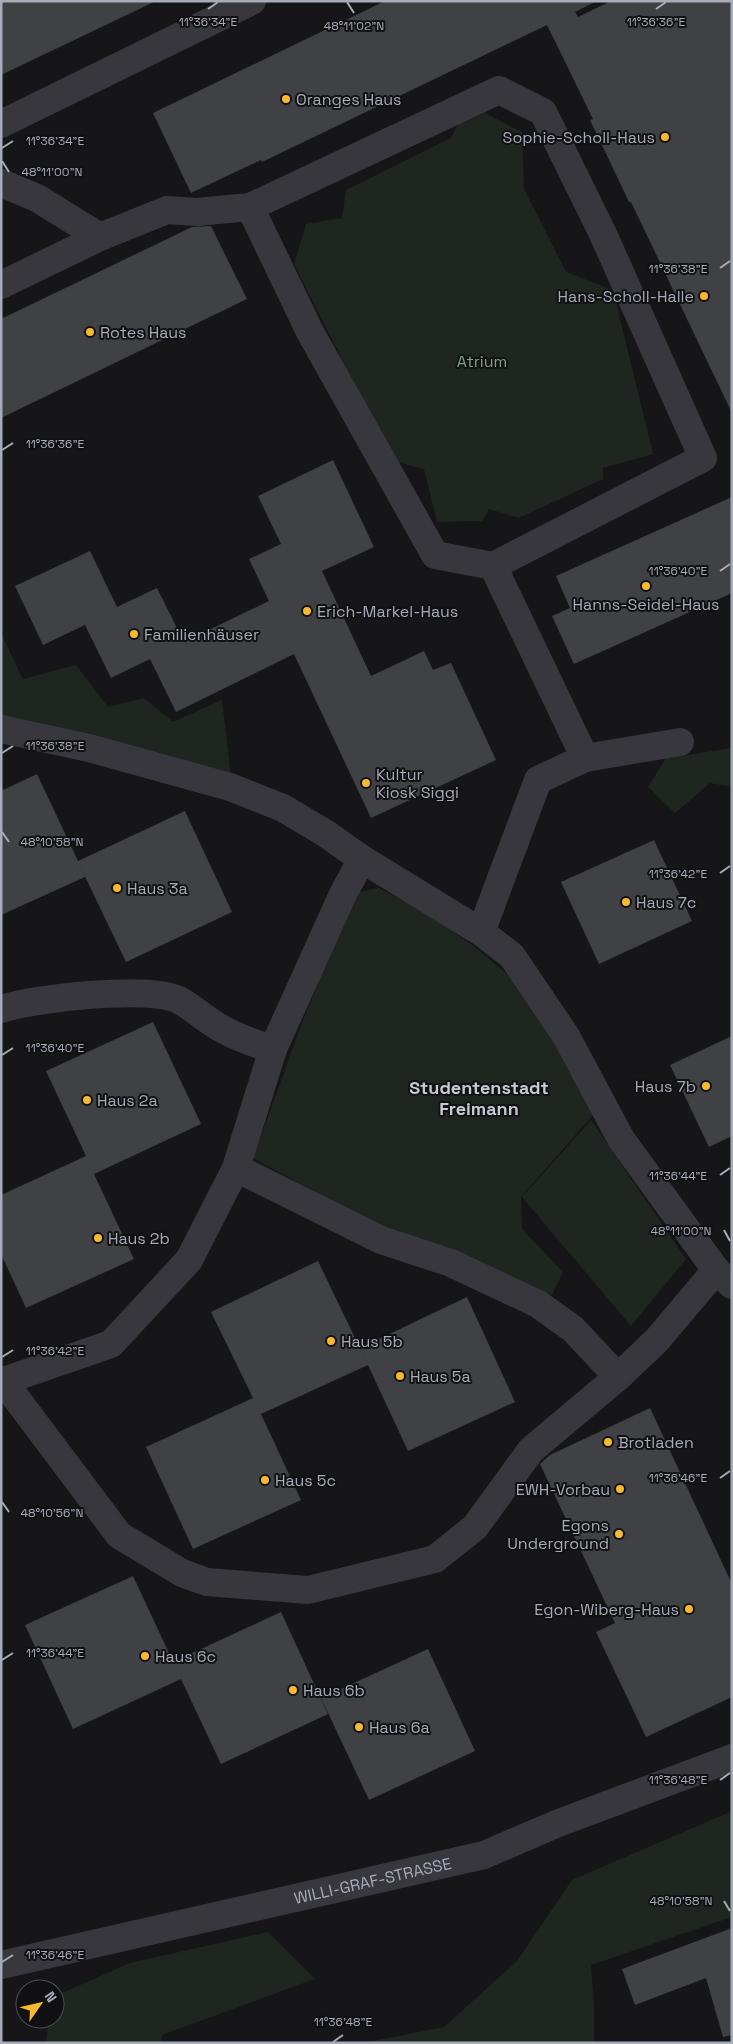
<svg xmlns="http://www.w3.org/2000/svg" width="733" height="2044" font-family="'Space Grotesk',sans-serif">
<rect width="100%" height="100%" fill="#161618"/>
<path fill="#1e261f" d="M485,113L522,132L524,189L566,272L613,290L653,454L603,468V479L519,518L489,509L482,521L437,522L424,469L393,461L294,264L306,224L342,218L346,190L451,138L458,124Z
M1,633L23,679L76,665L108,707L144,698L173,722L222,700L231,776L1,722Z
M732,748V787L710,783L675,813L648,787L666,758Z
M379,888L428,914L475,947L519,984L548,1028L594,1114L521,1197L522,1229L563,1272L552,1295L381,1228L253,1158L302,1023L355,893Z
M591,1120L686,1259L631,1326L522,1197Z
M732,1811V1917L591,1965L594,2005V2043H363L444,2027L517,1961L572,1880Z
M268,1932L315,1979L162,2035L161,2043H46L49,2019H55V1996L130,1963Z"/>
<path fill="#404145" d="M1,1H156L1,75Z
M385,1H597L575,12L578,17L611,1H732V413L631,202H629L590,120L593,119L547,25L262,162L261,160L191,193L153,113Z
M211,226L247,299L1,418V319L192,227Z
M333,460L374,547L322,571L371,676L424,651L433,670L451,663L496,760L371,818L294,654L176,712L150,659L111,678L85,625L43,645L15,586L90,551L117,607L157,588L184,642L269,601L249,559L281,544L258,496Z
M732,497V593L574,664L552,616L570,608L556,576Z
M37,774L78,861L185,811L232,912L126,962L79,864L85,877L1,915V791Z
M654,840L692,921L599,964L561,882Z
M153,1022L201,1124L94,1174L134,1259L26,1308L1,1254V1195L86,1156L46,1071Z
M732,1036V1136L709,1147L670,1065Z
M318,1261L368,1365L261,1414L260,1412L301,1500L193,1549L146,1447L253,1398L211,1312Z
M467,1297L515,1402L408,1451L360,1348Z
M650,1408L732,1584V1697L646,1737L596,1632L615,1623L540,1464L550,1455Z
M133,1576L181,1679L73,1729L25,1625Z
M281,1612L328,1714L221,1764L173,1662Z
M428,1649L475,1751L369,1800L321,1698Z
M732,1928V2035L723,2037L706,1978L635,2005L622,1969Z"/>
<g fill="none" stroke-linecap="round" stroke-linejoin="round">
<g stroke="#37373d" stroke-width="28">
<path d="M1,124L252,1"/>
<path d="M1,183L37,198L100,237L167,210L197,212L250,207L499,90L543,112L603,234L703,458L493,566L435,555L310,332L250,207"/>
<path d="M1,285L100,237"/>
<path d="M493,566L585,758"/>
<path d="M1,729L89,748L230,787L283,808L325,833L362,859L481,932L512,956L566,1036L621,1139L716,1270L732,1285"/>
<path d="M481,932L538,780L585,758L680,742"/>
<path d="M1,1009C34,998 149,985 179,1000C192,1007 204,1018 217,1026C235,1037 253,1043 273,1049"/>
<path d="M236,1168L381,1240L451,1263L538,1304L573,1329L618,1377"/>
<path d="M1,1382L111,1344L189,1260L236,1168L273,1049L343,894L362,859"/>
<path d="M4,1382L119,1535L182,1573L207,1582L308,1590L435,1559L475,1527L531,1450L618,1377L657,1340L716,1270"/>
<path id="s1" d="M1,1965L484,1855L556,1824L732,1758"/>
</g>
</g>
<path fill="none" stroke="#a7acb8" stroke-width="2" d="M347,2L354,13M208,9L218,2M656,9L666,2M2,148L13,141M2,161L9,172M720,268L730,261M2,450L13,443M720,571L730,564M2,753L13,746M2,832L9,842M720,873L730,866M2,1055L13,1048M720,1175L730,1168M724,1230L730,1241M2,1357L13,1350M720,1478L730,1471M2,1502L9,1512M2,1660L13,1653M720,1780L730,1773M724,1901L730,1911M2,1962L13,1955M333,2042L343,2035"/>
<g fill="#f8b92e" stroke="#111113" stroke-width="2">
<circle cx="286" cy="99" r="5"/>
<circle cx="665" cy="137" r="5"/>
<circle cx="704" cy="296" r="5"/>
<circle cx="90" cy="332" r="5"/>
<circle cx="646" cy="586" r="5"/>
<circle cx="307" cy="611" r="5"/>
<circle cx="134" cy="634" r="5"/>
<circle cx="366" cy="783" r="5"/>
<circle cx="117" cy="888" r="5"/>
<circle cx="626" cy="902" r="5"/>
<circle cx="706" cy="1086" r="5"/>
<circle cx="87" cy="1100" r="5"/>
<circle cx="98" cy="1238" r="5"/>
<circle cx="331" cy="1341" r="5"/>
<circle cx="400" cy="1376" r="5"/>
<circle cx="608" cy="1442" r="5"/>
<circle cx="265" cy="1480" r="5"/>
<circle cx="620" cy="1489" r="5"/>
<circle cx="619" cy="1534" r="5"/>
<circle cx="689" cy="1609" r="5"/>
<circle cx="145" cy="1656" r="5"/>
<circle cx="293" cy="1690" r="5"/>
<circle cx="359" cy="1727" r="5"/>
</g>
<g text-anchor="middle" stroke-width="4" stroke-linejoin="round" paint-order="stroke">
<g font-size="16" fill="#a7acb8" stroke="#111113" text-anchor="start">
<text x="296" y="105">Oranges Haus</text>
<text x="655" y="143" text-anchor="end">Sophie-Scholl-Haus</text>
<text x="694" y="302" text-anchor="end">Hans-Scholl-Halle</text>
<text x="100" y="338">Rotes Haus</text>
<text x="646" y="610" text-anchor="middle">Hanns-Seidel-Haus</text>
<text x="317" y="617">Erich-Markel-Haus</text>
<text x="144" y="640">Familienhäuser</text>
<text x="376" y="780">Kultur<tspan x="376" dy="18">Kiosk Siggi</tspan></text>
<text x="127" y="894">Haus 3a</text>
<text x="636" y="908">Haus 7c</text>
<text x="696" y="1092" text-anchor="end">Haus 7b</text>
<text x="97" y="1106">Haus 2a</text>
<text x="108" y="1244">Haus 2b</text>
<text x="341" y="1347">Haus 5b</text>
<text x="410" y="1382">Haus 5a</text>
<text x="618" y="1448">Brotladen</text>
<text x="275" y="1486">Haus 5c</text>
<text x="610" y="1495" text-anchor="end">EWH-Vorbau</text>
<text x="609" y="1531" text-anchor="end">Egons<tspan x="609" dy="18">Underground</tspan></text>
<text x="679" y="1615" text-anchor="end">Egon-Wiberg-Haus</text>
<text x="155" y="1662">Haus 6c</text>
<text x="303" y="1696">Haus 6b</text>
<text x="369" y="1733">Haus 6a</text>
</g>
<g font-size="16" fill="#7ea481" stroke="#111113">
<text x="482" y="367">Atrium</text>
</g>
<g font-size="16" fill="#a7acb8" stroke="#111113">
<text dy="6" stroke="none"><textPath href="#s1" startOffset="381">WILLI-GRAF-STRASSE</textPath></text>
</g>
<g font-size="18" font-weight="bold" fill="#c8cbd4" stroke="#111113">
<text x="479" y="1094">Studentenstadt<tspan x="479" dy="21">Freimann</tspan></text>
</g>
</g>
<g font-size="12" text-anchor="middle" fill="#a7acb8" stroke="#111113" stroke-width="4" stroke-linejoin="round" paint-order="stroke">
<text x="656" y="26">11°36'36"E</text>
<text x="208" y="26">11°36'34"E</text>
<text x="354" y="30">48°11'02"N</text>
<text x="55" y="145">11°36'34"E</text>
<text x="52" y="176">48°11'00"N</text>
<text x="678" y="273">11°36'38"E</text>
<text x="55" y="448">11°36'36"E</text>
<text x="678" y="575">11°36'40"E</text>
<text x="55" y="750">11°36'38"E</text>
<text x="52" y="846">48°10'58"N</text>
<text x="678" y="878">11°36'42"E</text>
<text x="55" y="1052">11°36'40"E</text>
<text x="678" y="1180">11°36'44"E</text>
<text x="681" y="1235">48°11'00"N</text>
<text x="55" y="1355">11°36'42"E</text>
<text x="678" y="1482">11°36'46"E</text>
<text x="52" y="1517">48°10'56"N</text>
<text x="55" y="1657">11°36'44"E</text>
<text x="678" y="1784">11°36'48"E</text>
<text x="681" y="1905">48°10'58"N</text>
<text x="55" y="1959">11°36'46"E</text>
<text x="343" y="2026">11°36'48"E</text>
</g>
<rect width="733" height="2044" fill="none" stroke="#a7acb8" stroke-width="5"/>
<g transform="translate(40 2004) rotate(56)"><circle r="24" fill="#111113" stroke="#4d4f55"/>
<path d="M0-4L9 19L0 12L-9 19Z" fill="#f8b92e"/>
<text y="-8" font-size="14" font-weight="bold" text-anchor="middle" fill="#a7acb8">N</text>
</g>
</svg>
